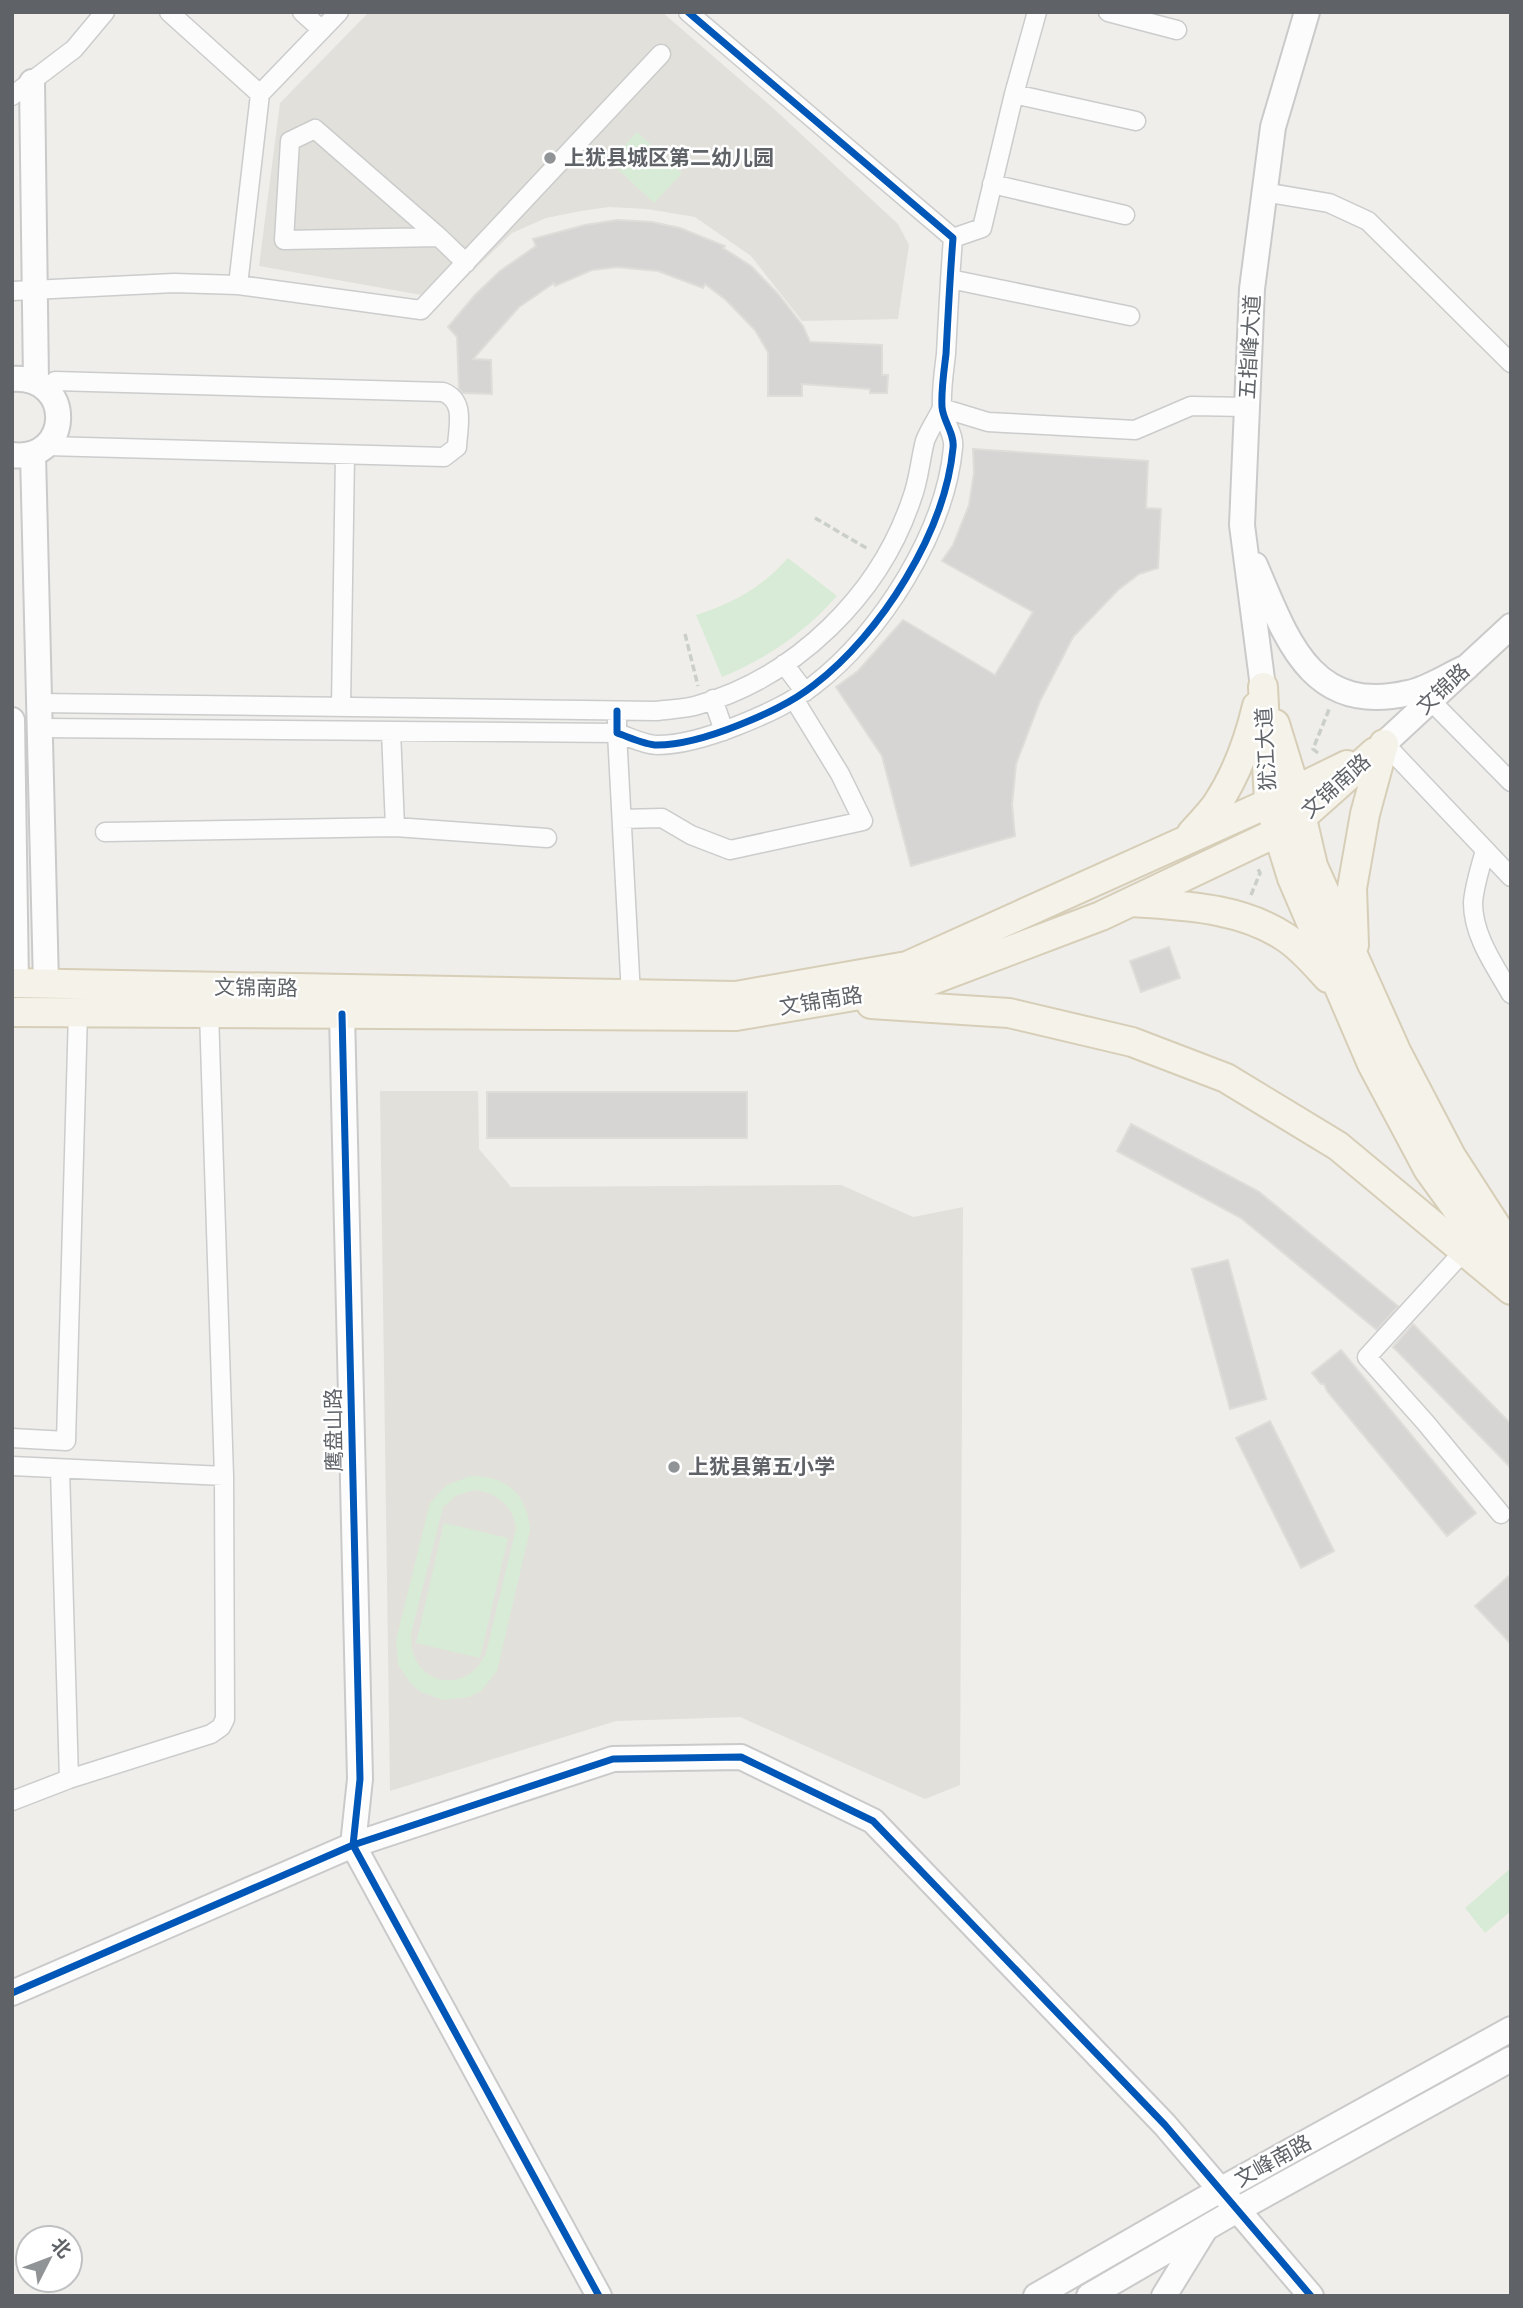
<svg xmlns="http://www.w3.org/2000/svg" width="1523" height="2308" font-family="Lato,'Noto Sans SC',sans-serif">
<rect width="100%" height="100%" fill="#efeeea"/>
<path fill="#e2e0da" d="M369,12H662L774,109L898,224L909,245L898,319L802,321L751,256L695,217L647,209L609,207L581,211L546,218L512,233L444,299L259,266L280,103Z
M380,1091H478L479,1149L511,1187L841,1185L913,1217L963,1207L960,1785L925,1799L740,1717L616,1721L390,1791Z"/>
<path fill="#d8ebd6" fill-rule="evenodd" d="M637,132L682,173L654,203L610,162Z
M788,558L837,596C804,633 768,658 722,677L696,615C734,603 761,588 788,558Z
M471,1476C507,1476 527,1494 530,1530L497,1671L481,1691L469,1697L444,1700L421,1692L412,1685L398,1665L396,1640L430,1503L447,1485ZM475,1490C498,1493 512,1505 516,1528L486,1653C465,1701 403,1681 412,1630L443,1507L457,1495Z
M444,1523L508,1538L480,1658L416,1643Z
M1511,1868V1911L1485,1933L1465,1908Z"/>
<path fill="#d6d5d3" stroke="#deddd9" stroke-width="2" d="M617,220L652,222L680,228L725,246L723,248L751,266L778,294L803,326L810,342L882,345V375H888L887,393H870V389L802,384V396H768V352L755,330L726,300L705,284L703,288L658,271L617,267L592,270L555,286L554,283L519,307L473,359L491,360L492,394L463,393L459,389L457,337L448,327L475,295L500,271L536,246L533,239L585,225Z
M973,449L1148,461L1146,508L1161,509L1158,568L1139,574L1118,590L1073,637L1040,701L1016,764L1012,805L1015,836L911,866L882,756L836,687L858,671L903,620L995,675L1033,612L942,561L953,545L969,505L974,473Z
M1169,947L1180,978L1141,992L1130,961Z
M487,1092H747V1138H487Z
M1131,1124L1258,1191L1398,1306L1377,1330L1241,1218L1117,1151Z
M1228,1260L1266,1399L1230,1409L1192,1269Z
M1413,1324L1511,1424V1468L1393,1347Z
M1341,1350L1476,1513L1447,1536L1327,1391L1324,1384H1321L1312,1373Z
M1270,1421L1334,1551L1301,1568L1236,1438Z
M1511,1574V1644L1475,1606Z"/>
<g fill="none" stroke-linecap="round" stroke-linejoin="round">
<g stroke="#cbcccc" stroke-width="21">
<path id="street" d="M169,12L260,94
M302,12L322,30
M1108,12L1177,30
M1014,94L1136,121
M12,96L74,49L105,12
M992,184L1125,215
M1264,192L1329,203L1368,221L1511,363
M439,237L315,129L290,141L284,240L439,237L466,263
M953,238L982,228L1014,94L1037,12
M950,279L1130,316
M238,285L421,310L661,54
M12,291L174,283L238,285L260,94L339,12
M942,408L988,422L1135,430L1191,406L1247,407
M47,446L444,457L457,447C458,426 466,401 443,392L55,381L47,389
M784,664L805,692
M713,699L724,731
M1430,700L1511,782
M39,703L656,711C670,709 685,709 698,705C796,677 880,595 912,498C919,480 920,460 925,441C929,430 937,419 942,408
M341,707L345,455
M617,711V733C629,737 645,745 657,745C685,745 714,735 739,725C766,714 791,703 814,685C881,634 945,532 953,448C955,434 943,421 942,407C941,390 944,371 946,354C948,315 950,276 953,238L688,12
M40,728L617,733L631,995
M1384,743L1511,877
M622,819L662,818L691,835L730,850L863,821L840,774L794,699
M395,827L547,838
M105,832L395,827L391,731
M1485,850C1481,866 1474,886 1473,903C1473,936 1495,966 1511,994
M1463,1252L1367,1357L1425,1422L1501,1514
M12,1438L66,1441L78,1012
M12,1466L224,1476
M60,1469L69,1779
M12,1801L69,1779L211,1734L221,1727L225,1719L224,1476L209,1012"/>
</g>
<g stroke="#cacacb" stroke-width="28">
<path id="secondary" d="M32,82L36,381
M12,379C75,375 72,462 12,455
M33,454L46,984
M1255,565C1286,637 1310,716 1408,693C1428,689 1448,675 1467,667
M1263,687L1242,525L1252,289L1273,127L1307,12
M12,720L16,983
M1375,752L1511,626
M342,1014L360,1779L353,1845L599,2296
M12,1993L353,1845L613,1759L741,1757L873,1821L1165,2125L1311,2296
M1036,2296L1220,2190L1511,2029
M1089,2296L1237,2210L1511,2059
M1164,2296L1204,2231"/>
</g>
<g stroke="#d7ceb8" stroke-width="32">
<path id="primary" d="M1263,687L1269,803L1292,878L1372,1064L1428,1169L1499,1267
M1275,724L1295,789L1313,866L1397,1053L1451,1156L1511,1249
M1192,833C1200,824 1210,814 1217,804C1236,775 1249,740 1257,706
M1132,902C1184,906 1240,907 1285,937C1302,948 1315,964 1328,978
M1354,945L1352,888L1365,814L1384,744
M12,983L736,996L907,966L1269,803L1347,765
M871,1004L1009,1013L1132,1042L1226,1078L1338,1146L1511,1290
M12,1012L736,1016L919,985L1101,916L1278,832L1302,817L1375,752"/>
</g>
<path stroke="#cacfcc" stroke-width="3.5" stroke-dasharray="7 3.5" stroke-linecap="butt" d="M815,518L868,549
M685,634L698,686
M1318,753L1313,749L1330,707
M1251,895L1260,873L1257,867"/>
<use href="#street" stroke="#fdfcfc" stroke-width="18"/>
<use href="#secondary" stroke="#fdfcfc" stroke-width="24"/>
<use href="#primary" stroke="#f4f2e9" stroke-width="28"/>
<g stroke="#fff" stroke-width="11">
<path id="cycleway" d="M617,711V733C629,737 645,745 657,745C685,745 714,735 739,725C766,714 791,703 814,685C881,634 945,532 953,448C955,434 943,421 942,407C941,390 944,371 946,354C948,315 950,276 953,238L688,12
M342,1014L360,1779L353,1845L599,2296
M12,1993L353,1845L613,1759L741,1757L873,1821L1165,2125L1311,2296"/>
</g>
<use href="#cycleway" stroke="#0057b8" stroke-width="7"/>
</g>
<g fill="#919496" stroke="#fff" stroke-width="2.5">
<circle cx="550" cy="158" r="7"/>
<circle cx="674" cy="1467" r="7"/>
</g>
<g text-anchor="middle" stroke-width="5" stroke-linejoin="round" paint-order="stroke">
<g font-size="21" font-weight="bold" fill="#5f6368" stroke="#fff" text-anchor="start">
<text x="564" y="165">上犹县城区第二幼儿园</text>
<text x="688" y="1474">上犹县第五小学</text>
</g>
<g font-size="21" fill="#5f6368" stroke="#fff">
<text transform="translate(1250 347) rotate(-87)" y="7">五指峰大道</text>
<text transform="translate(1443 689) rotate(-43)" y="7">文锦路</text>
<text transform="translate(1266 749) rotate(-93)" y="7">犹江大道</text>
<text transform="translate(1336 786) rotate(-42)" y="7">文锦南路</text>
<text transform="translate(256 988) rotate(1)" y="7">文锦南路</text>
<text transform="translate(821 1001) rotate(-9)" y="7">文锦南路</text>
<text transform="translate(334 1430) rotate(-91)" y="7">鹰盘山路</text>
<text transform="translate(1273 2161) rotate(-29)" y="7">文峰南路</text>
</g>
</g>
<rect width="1523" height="2308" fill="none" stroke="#5f6368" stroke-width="28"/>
<g transform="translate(49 2259) rotate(48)"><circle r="33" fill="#ffffff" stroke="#bfc1c3" stroke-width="2"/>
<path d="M0-5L12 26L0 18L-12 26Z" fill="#919496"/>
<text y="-10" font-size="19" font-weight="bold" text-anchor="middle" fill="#5f6368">北</text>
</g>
</svg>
